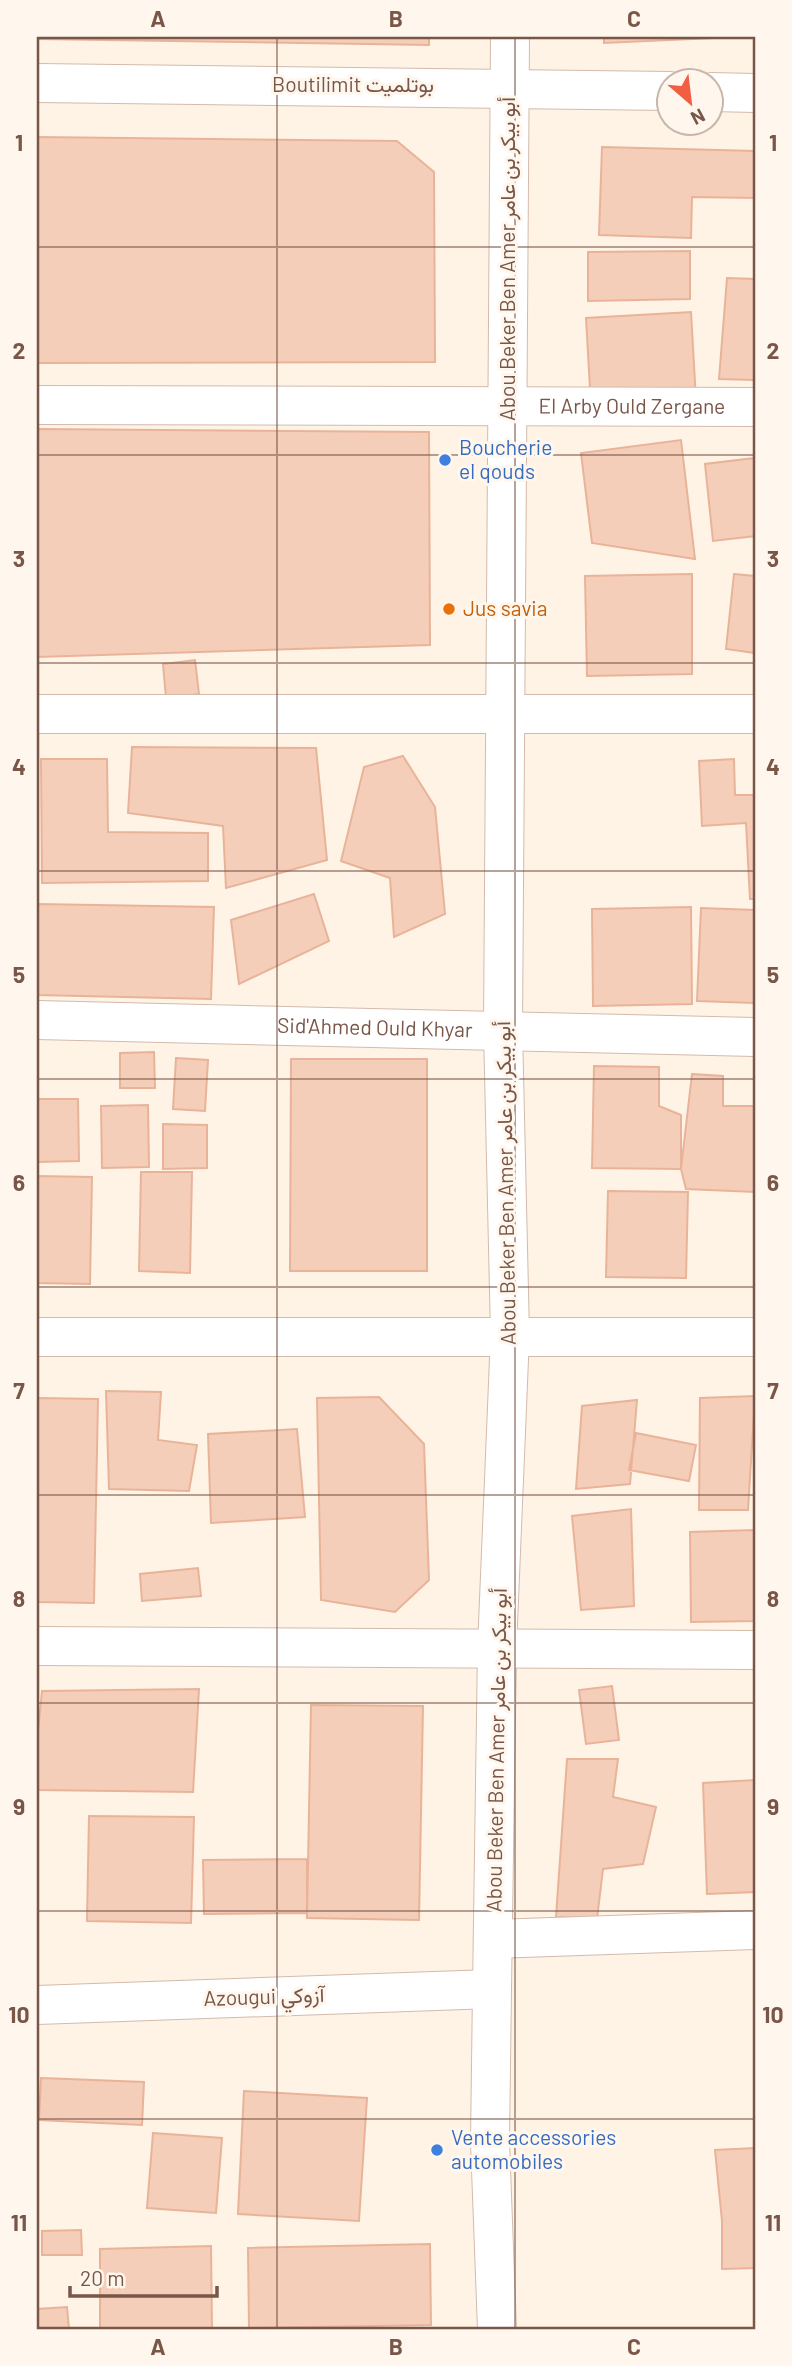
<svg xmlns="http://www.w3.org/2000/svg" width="792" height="2366" font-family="Barlow,Vazirmatn,sans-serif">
<rect width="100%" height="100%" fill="#fef3e5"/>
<path fill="#f5ceba" stroke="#e9b399" stroke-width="2" d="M37,37H429V45L37,39Z
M604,37H737L604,43Z
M37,137L397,141L434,172L435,362L37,363Z
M602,147L755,151V198L692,197L691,238L599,235Z
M690,251V299L588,301V252Z
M727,278L755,279V380L719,379Z
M691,312L696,400L591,406L586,318Z
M37,429L429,432L430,645L37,657Z
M681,440L695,559L592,543L581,453Z
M755,458V536L713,541L705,464Z
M692,574V674L587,676L585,576Z
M734,574L755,576V653L726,649Z
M195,660L199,694L166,698L163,664Z
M132,747L316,748L327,860L226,888L223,826L128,813Z
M403,756L435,807L445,914L394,937L390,878L341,861L364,767Z
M41,759H107L108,832L208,833V881L42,883Z
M734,759L735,795H755V899H750L746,823L702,826L699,761Z
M314,894L329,941L239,984L231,920Z
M37,904L214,907L211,999L37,995Z
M691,907L692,1004L593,1006L592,909Z
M701,908L755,910V1003L697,1001Z
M154,1052L155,1088H120V1053Z
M176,1058L208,1060L205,1111L173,1109Z
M291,1059H427V1271H290Z
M594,1066L659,1067V1106L681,1115V1169L592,1168Z
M692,1074L723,1076V1106H755V1192L686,1189L681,1169Z
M37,1099H78L79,1161L37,1162Z
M148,1105L149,1167L102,1168L101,1106Z
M163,1124L207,1125V1168L163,1169Z
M141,1172H192L190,1273L139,1271Z
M37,1176L92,1177L90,1284L37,1283Z
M608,1191L688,1192L686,1278L606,1277Z
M106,1391L161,1392L158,1440L197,1445L189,1491L109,1489Z
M755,1396L748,1510H699L700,1398Z
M379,1397L424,1444L429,1580L395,1612L321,1600L317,1398Z
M37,1398L98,1399L94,1603L37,1602Z
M637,1400L630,1484L576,1489L582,1406Z
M297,1429L305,1517L211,1523L208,1434Z
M636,1433L696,1445L689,1481L629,1470Z
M631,1509L634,1606L581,1610L572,1516Z
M755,1530V1621L691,1622L690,1532Z
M198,1568L201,1596L142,1601L140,1574Z
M612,1686L619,1740L586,1744L579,1690Z
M199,1689L193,1792L37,1790V1742L42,1691Z
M311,1705L423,1706L419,1920L307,1918Z
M567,1759H618L613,1797L656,1807L643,1864L603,1869L597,1919L556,1917Z
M755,1780V1892L707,1894L703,1783Z
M89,1816L194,1817L191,1923L87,1921Z
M307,1859V1913L204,1914L203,1860Z
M41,2078L144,2082L142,2125L39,2120Z
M244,2091L367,2098L359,2221L238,2214Z
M153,2133L222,2138L216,2213L147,2208Z
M755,2148V2268L722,2269V2221L715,2150Z
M81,2230L82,2255H42V2231Z
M430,2244L431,2325L249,2328L248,2248Z
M211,2246L212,2329H100V2249Z
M67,2307L69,2329H37V2309Z"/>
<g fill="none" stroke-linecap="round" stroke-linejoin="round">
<g stroke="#d3bbac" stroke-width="40">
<g id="minor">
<path d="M37,83L670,91"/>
<path d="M712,92L755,93"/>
<path id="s1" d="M37,405L755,407"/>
<path d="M37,714H755"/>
<path id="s2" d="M37,1020L755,1037"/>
<path d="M37,1337H755"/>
<path d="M37,1646L755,1650"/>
<path d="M493,1939L755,1930"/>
<path d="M37,2005L492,1989"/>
</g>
</g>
<g stroke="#d3bbac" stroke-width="40">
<path id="tertiary" d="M497,2329L490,2142L492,1989L497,1648L510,1335L503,1029L510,37"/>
</g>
<use href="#minor" stroke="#fff" stroke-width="38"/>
<use href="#tertiary" stroke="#fff" stroke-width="38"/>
</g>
<path fill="none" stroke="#795648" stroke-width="2" stroke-opacity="0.55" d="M277,37V2329M515,37V2329M37,247H755M37,455H755M37,663H755M37,871H755M37,1079H755M37,1287H755M37,1495H755M37,1703H755M37,1911H755M37,2119H755"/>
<g fill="#3f7fe0" stroke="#fff7ed" stroke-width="2.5">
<circle cx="445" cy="460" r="7"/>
<circle cx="437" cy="2150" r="7"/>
</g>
<circle fill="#e8710a" stroke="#fff7ed" stroke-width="2.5" cx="449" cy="609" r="7"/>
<g text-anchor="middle" stroke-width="6" stroke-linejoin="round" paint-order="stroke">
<g font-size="21" fill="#795648" stroke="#fff7ed">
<text x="353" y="92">Boutilimit بوتلميت</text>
<text transform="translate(508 259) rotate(-90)" y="7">Abou Beker Ben Amer أبو بيكر بن عامر</text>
<text dy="7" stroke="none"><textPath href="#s1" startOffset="595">El Arby Ould Zergane</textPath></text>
<text dy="7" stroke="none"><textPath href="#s2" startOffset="338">Sid'Ahmed Ould Khyar</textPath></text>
<text transform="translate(506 1183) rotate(-91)" y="7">Abou Beker Ben Amer أبو بيكر بن عامر</text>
<text transform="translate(497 1750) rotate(-89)" y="7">Abou Beker Ben Amer أبو بيكر بن عامر</text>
<text transform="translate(264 1997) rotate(-2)" y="7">Azougui آزوكي</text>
</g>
<g font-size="21" fill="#366cbe" stroke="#fff7ed" text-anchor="start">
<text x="459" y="455">Boucherie<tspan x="459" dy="24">el qouds</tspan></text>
<text x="451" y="2145">Vente accessories<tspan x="451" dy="24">automobiles</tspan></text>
</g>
<g font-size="21" fill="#c56008" stroke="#fff7ed" text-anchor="start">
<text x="463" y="616">Jus savia</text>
</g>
</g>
<rect width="792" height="2366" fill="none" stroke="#fff7ed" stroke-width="77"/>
<g transform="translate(690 102) rotate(152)"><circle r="33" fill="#fff7ed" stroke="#c9b7ab" stroke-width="2"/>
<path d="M0-5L12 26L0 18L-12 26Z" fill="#f15e41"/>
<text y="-10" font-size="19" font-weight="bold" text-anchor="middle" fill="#795648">N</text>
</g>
<path d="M70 2286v10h147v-10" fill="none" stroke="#795648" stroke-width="3.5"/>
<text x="80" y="2286" font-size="21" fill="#795648" stroke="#fff7ed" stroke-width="5" paint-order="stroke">20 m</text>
<rect x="38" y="38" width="716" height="2290" fill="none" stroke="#795648" stroke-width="2.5"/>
<g font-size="23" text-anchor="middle" font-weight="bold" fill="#795648">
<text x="158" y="27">A</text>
<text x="396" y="27">B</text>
<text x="634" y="27">C</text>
<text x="19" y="151">1</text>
<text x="773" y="151">1</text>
<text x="19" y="359">2</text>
<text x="773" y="359">2</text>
<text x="19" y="567">3</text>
<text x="773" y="567">3</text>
<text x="19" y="775">4</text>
<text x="773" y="775">4</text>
<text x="19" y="983">5</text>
<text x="773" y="983">5</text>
<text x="19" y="1191">6</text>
<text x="773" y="1191">6</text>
<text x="19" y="1399">7</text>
<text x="773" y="1399">7</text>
<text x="19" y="1607">8</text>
<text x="773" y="1607">8</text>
<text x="19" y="1815">9</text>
<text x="773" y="1815">9</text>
<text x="19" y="2023">10</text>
<text x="773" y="2023">10</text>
<text x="19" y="2231">11</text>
<text x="773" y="2231">11</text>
<text x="158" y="2355">A</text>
<text x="396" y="2355">B</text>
<text x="634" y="2355">C</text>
</g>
</svg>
